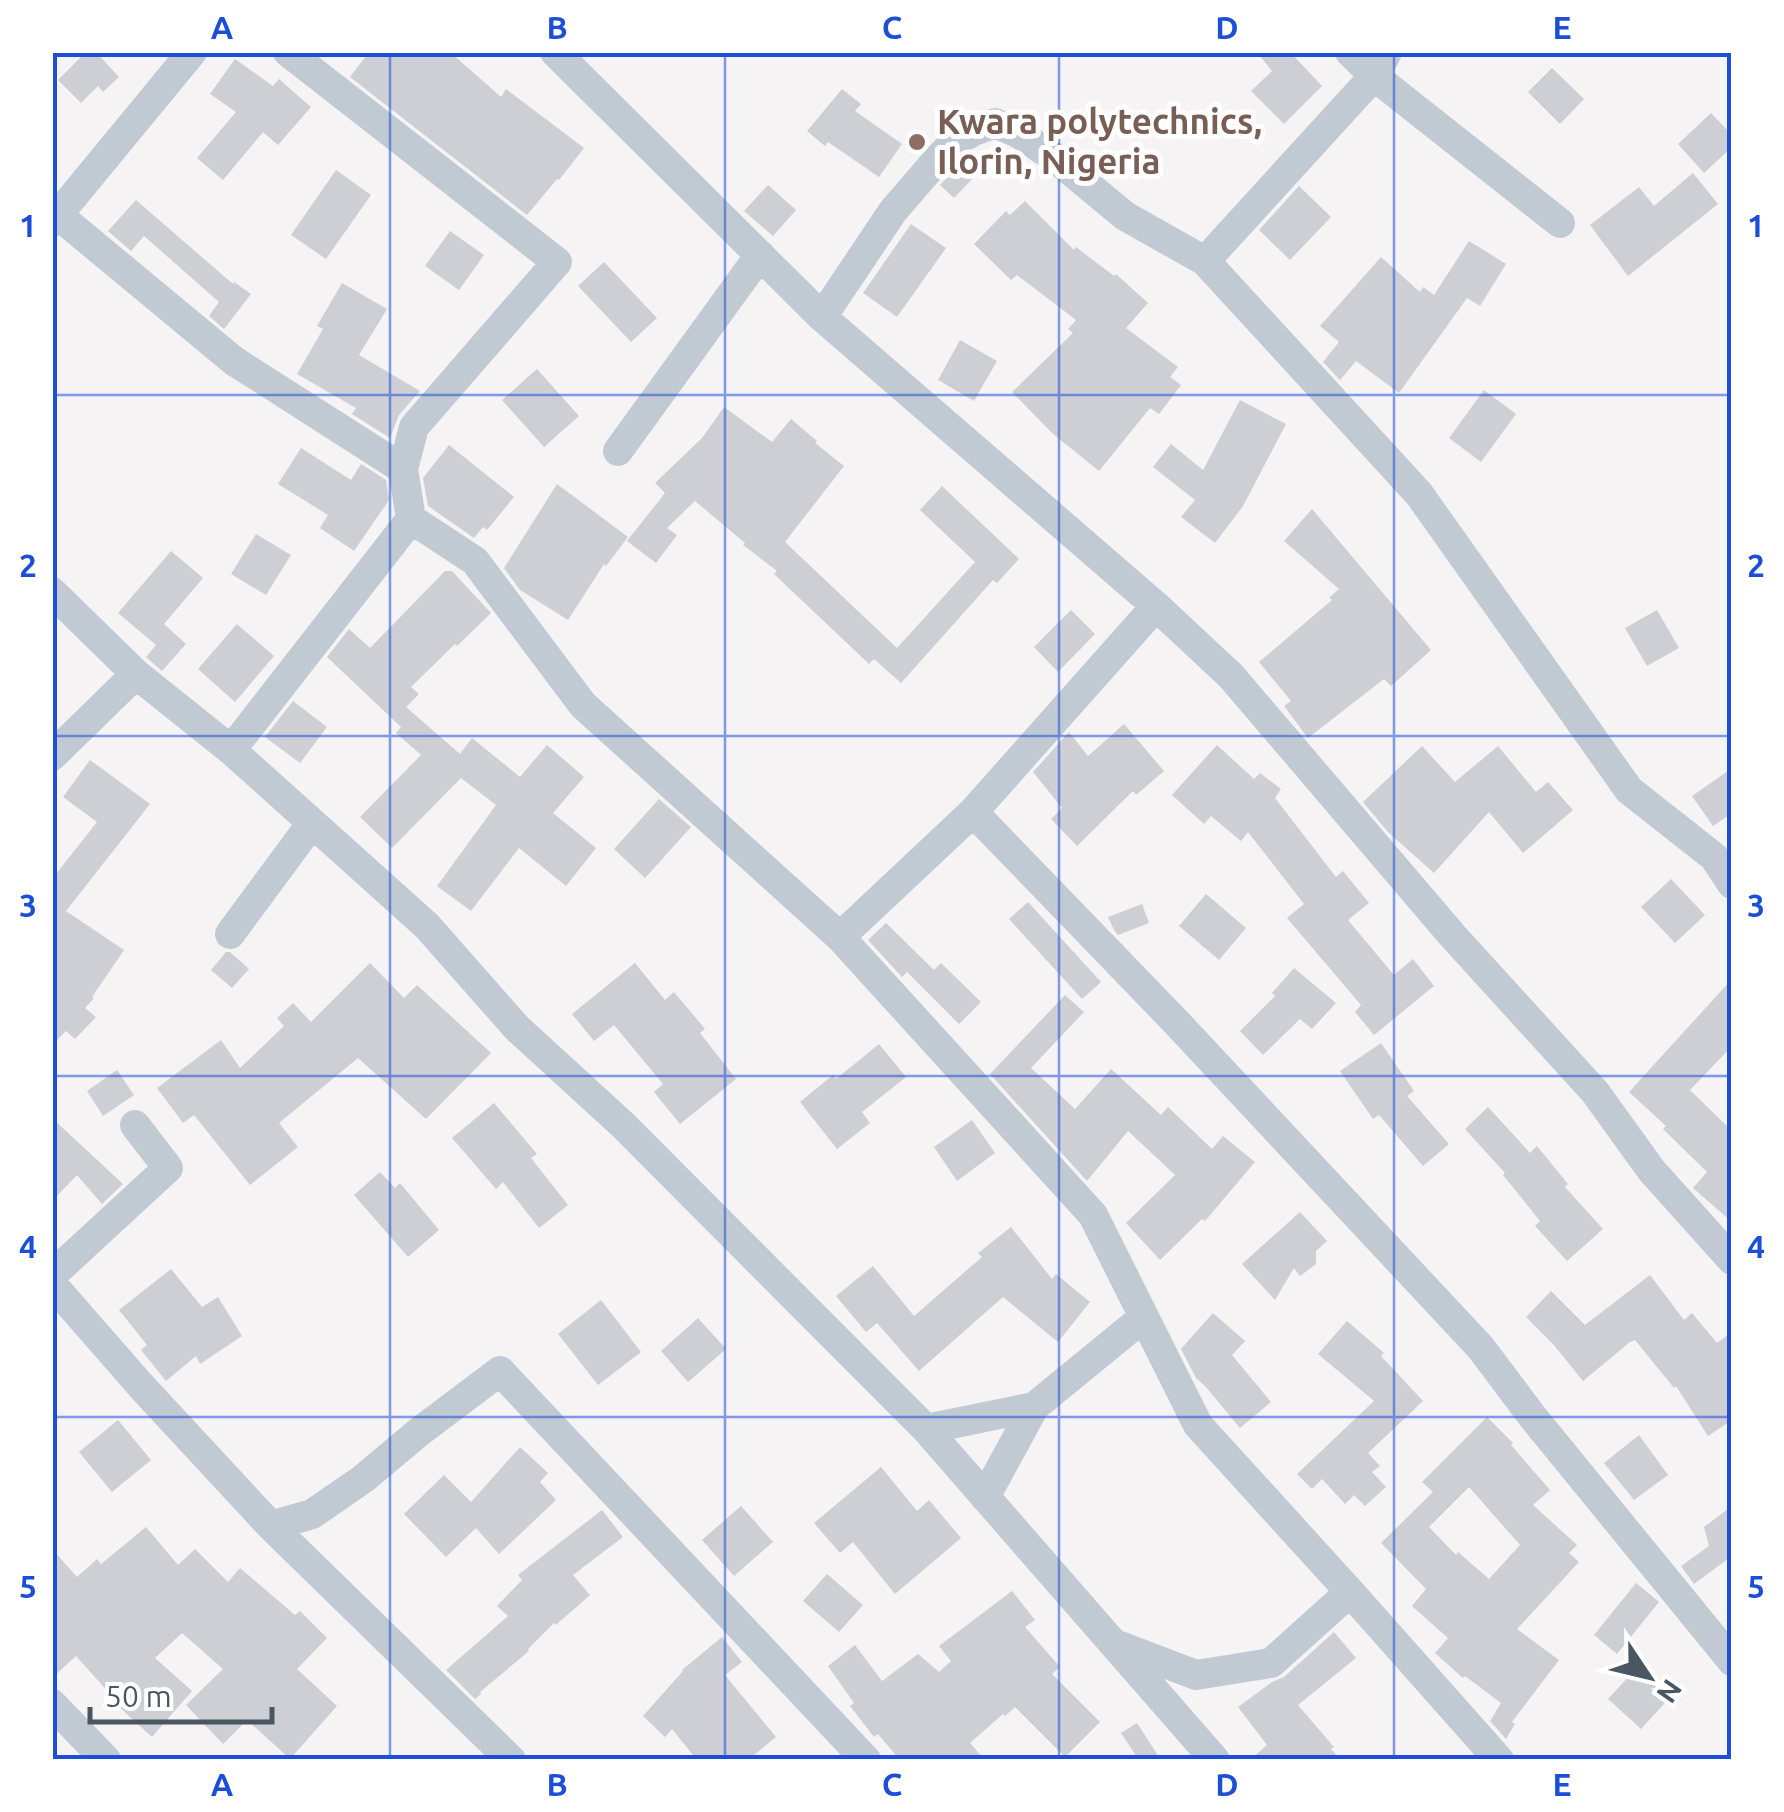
<svg xmlns="http://www.w3.org/2000/svg" width="1784" height="1812" font-family="Ubuntu,sans-serif">
<rect width="100%" height="100%" fill="#f5f3f3"/>
<path fill="#cdcfd5" fill-rule="evenodd" d="M86,52H96L119,77L103,92L98,86L81,103L58,80Z
M369,52H450L501,97L506,89L584,148L559,180L557,179L527,215L350,77Z
M1257,52H1290L1322,86L1284,124L1251,91L1272,71Z
M235,59L273,86L279,79L311,107L278,145L263,132L223,180L197,158L236,112L210,94Z
M1552,68L1584,99L1560,124L1528,92Z
M842,89L861,104L855,111L902,144L879,177L828,142L825,146L807,131Z
M1711,113L1732,135V147L1704,173L1678,144Z
M961,162L975,176L954,198L940,185Z
M336,170L371,195L326,259L291,235Z
M1693,173L1718,204L1628,276L1590,225L1639,187L1654,206Z
M768,185L796,210L773,236L744,211Z
M1299,186L1331,217L1290,260L1259,230Z
M136,200L233,284L234,282L251,294L224,329L209,316L219,302L144,236L131,251L108,231Z
M1025,201L1074,250L1076,247L1114,276L1116,274L1148,303L1126,328L1178,367L1170,377L1181,385L1159,414L1150,408L1099,471L1052,433L1012,392L1073,333L1068,329L1076,320L1017,275L1011,280L974,244L1006,211L1010,215Z
M911,224L946,248L897,317L863,293Z
M450,231L484,255L459,290L425,266Z
M1469,241L1506,264L1480,306L1467,298L1399,393L1356,361L1340,380L1323,362L1339,342L1320,326L1381,257L1420,292L1423,287L1434,295Z
M604,262L657,318L631,342L578,286Z
M342,283L387,309L359,355L420,391L399,415L390,438L352,414L356,408L297,374L323,329L317,326Z
M960,340L997,361L974,401L938,380Z
M537,369L579,416L544,447L502,400Z
M1484,390L1516,414L1481,462L1449,438Z
M1240,400L1286,424L1243,506L1215,543L1181,517L1195,500L1153,467L1171,444L1203,470Z
M724,407L772,442L791,419L817,441L815,443L844,466L785,542L897,648L975,562L920,510L942,486L1019,559L997,583L993,580L901,683L874,659L869,664L774,574L777,571L743,545L745,543L695,501L667,528L677,535L656,563L627,541L665,493L655,483L702,438Z
M449,445L514,497L487,530L483,527L474,538L428,506L423,478Z
M301,448L351,480L361,464L386,480L389,500L354,551L320,528L328,515L278,484Z
M557,484L628,537L606,566L604,564L568,620L520,590L504,568Z
M1312,509L1431,650L1391,686L1384,679L1308,738L1284,706L1291,701L1259,662L1332,600L1329,598L1339,589L1284,541Z
M256,534L291,555L266,595L231,574Z
M171,551L203,578L164,624L186,644L162,671L146,657L156,645L118,613Z
M445,571H452L491,613L457,646L455,644L411,687L419,694L406,707L460,754L472,738L520,777L547,745L584,777L553,813L596,848L566,886L519,848L471,911L437,886L496,805L461,778L392,848L360,817L421,755L396,733L401,727L327,657L349,629L370,648Z
M1071,610L1095,634L1058,672L1034,647Z
M1657,610L1679,648L1647,666L1625,628Z
M237,624L274,656L235,702L198,669Z
M293,701L327,727L300,763L265,737Z
M1124,724L1164,771L1136,795L1133,791L1077,846L1051,819L1062,808L1033,772L1069,732L1088,756Z
M1217,745L1254,779L1260,773L1281,789L1275,798L1336,877L1343,871L1369,903L1348,920L1394,975L1413,959L1434,986L1374,1035L1355,1012L1361,1005L1287,918L1304,904L1248,832L1241,841L1211,816L1204,824L1172,795Z
M1422,746L1455,782L1498,746L1536,792L1548,782L1573,810L1523,853L1489,812L1434,873L1388,832L1363,802Z
M90,760L150,804L66,911L124,950L92,997L94,998L85,1008L96,1017L75,1039L66,1031L52,1045V879L97,822L63,797Z
M1732,768V813L1713,826L1692,796Z
M659,799L691,827L645,878L614,849Z
M1671,879L1705,915L1675,943L1641,907Z
M1206,894L1246,928L1219,960L1179,926Z
M1028,902L1101,982L1082,999L1009,919Z
M1142,904L1149,923L1118,935L1114,930L1108,917Z
M886,923L934,970L941,963L981,1002L959,1024L907,972L902,977L868,940Z
M226,952H230L249,969L232,988L211,970Z
M370,963L404,998L417,985L491,1053L426,1119L358,1058L279,1123L298,1147L250,1185L194,1115L183,1123L157,1088L221,1040L240,1068L284,1026L277,1018L293,1003L311,1022Z
M635,963L665,1000L674,992L705,1029L700,1033L736,1079L680,1124L654,1092L663,1084L614,1025L594,1041L572,1014Z
M1294,968L1336,1003L1312,1029L1300,1019L1263,1055L1240,1031L1275,996L1272,993Z
M1732,979V1046L1690,1090L1732,1131V1222L1693,1188L1707,1172L1663,1129L1666,1126L1629,1092Z
M1065,995L1084,1012L1031,1068L1075,1109L1111,1069L1161,1115L1168,1107L1212,1149L1223,1136L1255,1162L1205,1221L1202,1219L1160,1260L1126,1223L1175,1175L1128,1131L1087,1181L990,1074Z
M1381,1043L1414,1091L1407,1096L1449,1144L1423,1166L1379,1115L1373,1119L1340,1071Z
M879,1044L906,1077L862,1112L870,1123L837,1149L800,1102L833,1075L836,1079Z
M117,1070L134,1095L103,1116L87,1091Z
M494,1103L537,1154L531,1158L568,1205L539,1228L503,1182L496,1189L452,1138Z
M1488,1107L1530,1153L1537,1146L1568,1184L1565,1187L1603,1229L1567,1261L1535,1226L1540,1221L1503,1175L1505,1173L1465,1129Z
M52,1118L123,1184L102,1204L77,1175L52,1201Z
M972,1120L995,1153L957,1181L934,1147Z
M380,1172L395,1188L400,1183L439,1230L408,1257L354,1195Z
M1300,1212L1327,1241L1316,1251V1264L1300,1276L1294,1268L1275,1300L1242,1264Z
M1011,1227L1052,1279L1056,1274L1090,1302L1058,1342L1003,1297L919,1371L877,1323L866,1332L836,1296L873,1266L914,1316L982,1257L978,1253Z
M171,1269L202,1307L218,1297L242,1336L200,1364L196,1356L166,1381L141,1350L147,1345L119,1310Z
M1650,1275L1684,1320L1692,1313L1717,1343L1732,1332V1420L1708,1436L1676,1386L1674,1388L1635,1340L1630,1342L1583,1381L1553,1344L1526,1317L1551,1291L1585,1325Z
M601,1300L641,1352L598,1385L558,1334Z
M1213,1313L1245,1341L1232,1355L1271,1402L1240,1428L1206,1387L1196,1378L1181,1349Z
M698,1318L726,1349L688,1382L661,1351Z
M1347,1321L1384,1353L1381,1356L1423,1401L1368,1453L1380,1466L1372,1472L1386,1487L1365,1506L1354,1495L1345,1504L1322,1479L1312,1489L1297,1474L1374,1401L1318,1354Z
M1487,1417L1513,1443L1511,1445L1550,1490L1533,1505L1577,1545L1569,1553L1579,1562L1517,1629L1559,1660L1512,1722L1515,1724L1506,1739L1490,1721L1501,1703L1465,1676L1463,1678L1435,1653L1448,1638L1412,1606L1426,1589L1381,1543L1433,1492L1422,1482ZM1469,1487L1520,1545L1489,1579L1458,1552L1456,1555L1429,1527Z
M118,1420L151,1460L112,1492L79,1452Z
M1639,1435L1668,1475L1634,1500L1604,1463Z
M520,1447L548,1473L540,1482L556,1500L499,1554L476,1528L446,1557L404,1514L444,1475L471,1502Z
M881,1467L917,1511L929,1500L961,1538L895,1594L853,1542L840,1553L814,1523Z
M741,1506L773,1542L734,1576L702,1540Z
M1732,1506V1556L1694,1584L1681,1566L1709,1546L1704,1527Z
M602,1510L623,1537L573,1575L590,1595L556,1625L554,1623L528,1649L529,1651L480,1692L481,1694L475,1699L446,1670L508,1616L497,1606L522,1580L518,1575Z
M146,1527L178,1565L195,1549L228,1582L240,1568L295,1615L300,1611L327,1638L297,1669L337,1706L290,1759L247,1720L223,1744L186,1705L223,1669L182,1633L155,1658L192,1691L152,1737L118,1706L119,1704L76,1656L52,1678V1549L77,1577L97,1559L101,1564Z
M827,1574L863,1605L839,1632L803,1601Z
M1636,1583L1659,1602L1617,1654L1594,1635Z
M1012,1591L1035,1620L1025,1627L1060,1667L1052,1674L1100,1722L1065,1757L1015,1707L1005,1716L1003,1714L970,1743L985,1760H900L878,1734L874,1737L850,1706L854,1703L828,1666L855,1645L882,1681L918,1654L939,1672L951,1661L939,1646Z
M1334,1632L1356,1658L1298,1705L1334,1747L1331,1749L1341,1760H1250L1267,1745L1238,1707L1272,1682L1284,1677Z
M722,1637L742,1662L725,1675L776,1737L748,1760H697L672,1729L665,1737L643,1716L683,1671L682,1670Z
M1641,1663L1674,1693L1641,1729L1608,1699Z
M1137,1723L1161,1760H1139L1121,1733Z"/>
<g fill="none" stroke-linecap="round" stroke-linejoin="round">
<path stroke="#c1cad2" stroke-width="30" d="M288,52L557,262L414,427L403,469L411,519L475,561L583,705L840,937L1093,1215L1198,1425L1350,1592
M555,52L822,317L1156,606L1231,676L1452,935L1595,1092L1652,1171L1732,1260
M1350,52L1374,76L1560,223
M58,215L234,361L403,469
M52,222L192,52
M1205,261L1374,76L1387,52
M822,317L893,211L931,167L954,142L974,131L995,123L1018,133L1055,158L1125,216L1205,261L1419,494L1629,790L1714,857L1732,884
M618,451L760,255
M52,592L136,674L231,750L427,926L517,1028L623,1125L926,1429L1215,1760
M1156,606L973,812L1177,1023L1481,1348L1532,1416L1732,1661
M231,750L411,519
M52,756L136,674
M230,934L312,823
M840,937L973,812
M52,1275L168,1168L135,1125
M52,1284L142,1387L271,1526L511,1760
M926,1429L1034,1407L1144,1317
M985,1497L1034,1407
M271,1526L312,1514L363,1479L419,1432L500,1371L866,1760
M1120,1646L1196,1675L1271,1663L1350,1592L1499,1760
M52,1704L106,1760"/>
</g>
<path fill="none" stroke="#1d4ed8" stroke-width="2.5" stroke-opacity="0.55" d="M390,52V1760M725,52V1760M1059,52V1760M1394,52V1760M52,395H1732M52,736H1732M52,1076H1732M52,1417H1732"/>
<circle fill="#8d6e63" stroke="#fff" stroke-width="4" cx="917" cy="142" r="10"/>
<g text-anchor="middle" stroke-width="10" stroke-linejoin="round" paint-order="stroke">
<g font-size="35" font-weight="bold" fill="#785e54" stroke="#fff" text-anchor="start">
<text x="937" y="134">Kwara polytechnics,<tspan x="937" dy="40">Ilorin, Nigeria</tspan></text>
</g>
</g>
<rect width="1784" height="1812" fill="none" stroke="#ffffff" stroke-width="110"/>
<g transform="translate(1649 1677) rotate(125)" stroke="#ffffff" stroke-width="8" paint-order="stroke">
<path d="M0-8L18 38L0 25L-18 38Z" fill="#4a5661"/>
<text y="-15" font-size="28" font-weight="bold" text-anchor="middle" fill="#4a5661">N</text>
</g>
<path d="M90 1707v15h182v-15" fill="none" stroke="#4a5661" stroke-width="5"/>
<text x="105" y="1707" font-size="30" fill="#4a5661" stroke="#ffffff" stroke-width="8" paint-order="stroke">50 m</text>
<rect x="55" y="55" width="1674" height="1702" fill="none" stroke="#1d4ed8" stroke-width="4"/>
<g font-size="32" text-anchor="middle" font-weight="bold" fill="#1d4ed8">
<text x="222" y="39">A</text>
<text x="557" y="39">B</text>
<text x="892" y="39">C</text>
<text x="1227" y="39">D</text>
<text x="1562" y="39">E</text>
<text x="28" y="237">1</text>
<text x="1756" y="237">1</text>
<text x="28" y="577">2</text>
<text x="1756" y="577">2</text>
<text x="28" y="917">3</text>
<text x="1756" y="917">3</text>
<text x="28" y="1258">4</text>
<text x="1756" y="1258">4</text>
<text x="28" y="1598">5</text>
<text x="1756" y="1598">5</text>
<text x="222" y="1796">A</text>
<text x="557" y="1796">B</text>
<text x="892" y="1796">C</text>
<text x="1227" y="1796">D</text>
<text x="1562" y="1796">E</text>
</g>
</svg>
